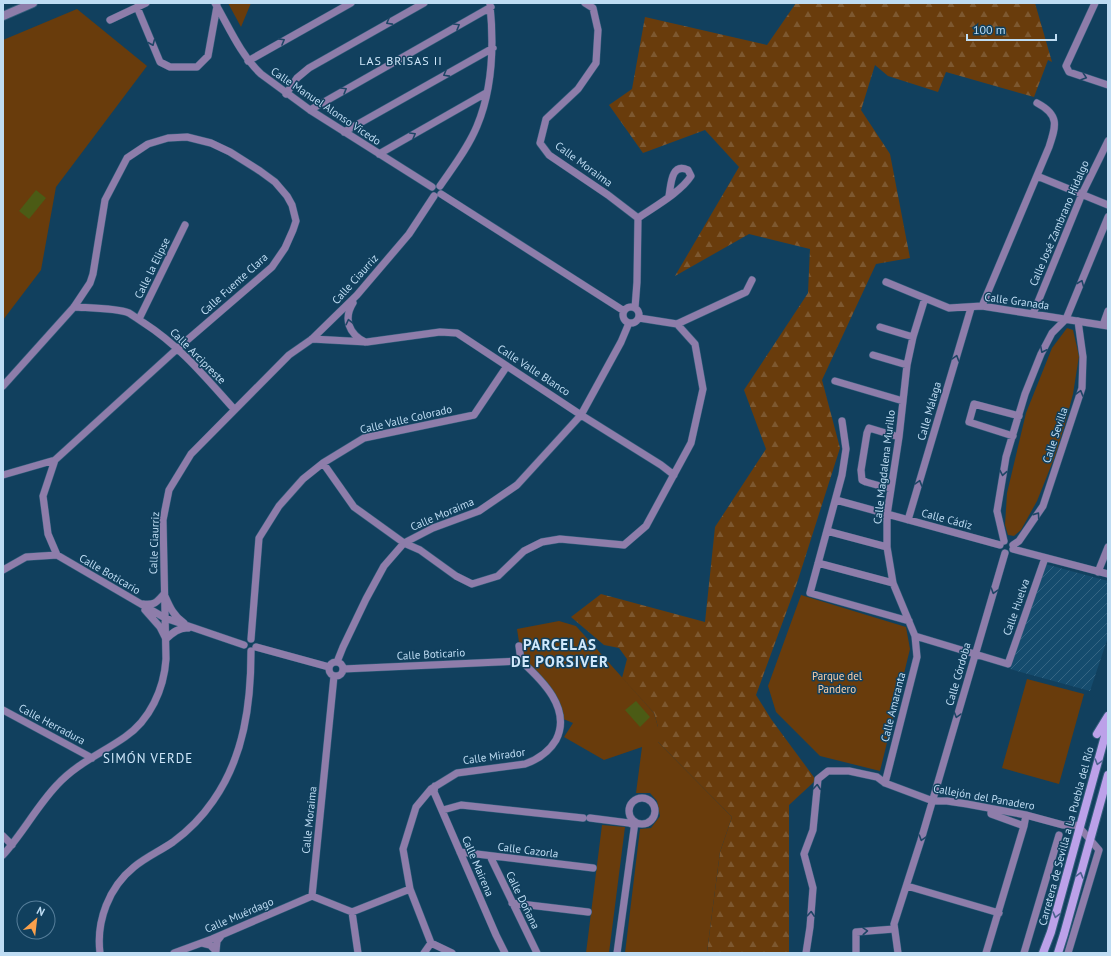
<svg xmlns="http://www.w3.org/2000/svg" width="1111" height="956" font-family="'PT Sans',sans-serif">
<defs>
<pattern id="industrial-furrows" width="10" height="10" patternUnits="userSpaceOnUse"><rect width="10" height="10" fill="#154c6e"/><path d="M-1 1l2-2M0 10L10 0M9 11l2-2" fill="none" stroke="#356583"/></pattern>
<pattern id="forest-firs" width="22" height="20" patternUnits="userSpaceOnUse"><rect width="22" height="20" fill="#693c0c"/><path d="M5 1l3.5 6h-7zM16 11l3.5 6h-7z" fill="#7d5830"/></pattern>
</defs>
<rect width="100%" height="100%" fill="#11405e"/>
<path fill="url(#industrial-furrows)" d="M1045,564L1108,581V637L1090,691L1010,669Z"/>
<path fill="url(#forest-firs)" d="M796,3H1035L1052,62L1048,60L1034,97L946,72L938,92L888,76L875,65L861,110L890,154L910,258L876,264L822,380L840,448L797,583L756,695L771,719L816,780L789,805V953H708L707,952L720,852L732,817L657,741L658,727L654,713L622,678L627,659L619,648L604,645L571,617L601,594L705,622L715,527L766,449L744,390L808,293L810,249L749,234L675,276L739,167L705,130L643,153L609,105L632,89L645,17L767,45Z"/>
<path fill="#693c0c" d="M228,3H251L241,27Z
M77,9L147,66L56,187L41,270L3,320V40Z
M1067,328L1073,330L1079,356L1073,394L1065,424L1055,456L1037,501L1021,530L1014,536L1008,535L1005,525L1007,493L1026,413L1052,348Z
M801,595L906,627L910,649L880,771L820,756L776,712L768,686Z
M559,621L576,626L654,713L658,727V742L732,817L720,852L707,952L708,953H625L640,829L651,828L660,816L657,801L650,793H636L642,747L604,760L564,737L573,723L561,718L557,704L521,655L517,629Z
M1027,679L1084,694L1059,784L1002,768Z
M602,825L625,827L609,953H586Z"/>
<path fill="#4b5b15" d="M36,190L46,198L29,219L19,211Z
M636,701L650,717L640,727L625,710Z"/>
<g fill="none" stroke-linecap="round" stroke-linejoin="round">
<g stroke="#345f7c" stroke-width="8">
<path id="minor" d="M215,3C229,27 240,54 261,74L310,110L432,187
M585,3L593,8L598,30L596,63L578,89L546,119L540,143L549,155L608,195L638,218L637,282L635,308
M1095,3L1066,66L1069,72L1108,85
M137,7L160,62L170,67H197L208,56L217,6
M110,20L146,3
M248,61L351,3
M286,94L297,78L309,68L424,3
M310,110L491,7
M344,132L493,48
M379,154L486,93
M1037,176L1108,205
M440,186C453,167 468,148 477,126C493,88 494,45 490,5
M441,194L624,311
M638,218C654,207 681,192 691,176L688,170C671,162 671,185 669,196
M886,282L949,308L982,306L1108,326
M353,303C343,319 349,334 365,342
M982,306L1049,147C1056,126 1060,115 1037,103
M623 315a8 8 0 1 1 16 0a8 8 0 1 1-16 0Z
M74,307C88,308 117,308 129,313C134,316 139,320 144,323C180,346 206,378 234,409
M1033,314L1082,194L1108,141
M639,318L677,324L746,292L752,280
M139,319L185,225
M1103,325L1108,311
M880,327L913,337
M312,339L367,342L440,332L457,333L581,415L661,465L674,475
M873,355L907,365
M835,381L903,401
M3,386L74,307L90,283L93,274L105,200L127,158L148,144L168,138L187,137L211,143L230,152L260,171L275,182L287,196L292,205L296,221L293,230L285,248L272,267L178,348L55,460L3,475
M842,421L846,449L842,475L810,593L909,621
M1013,436L969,422L974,404L1019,416
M55,460L43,496L48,534L57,555L165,618L244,645
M323,463L354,507L404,543L420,550L456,576L472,584L498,576L524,551L542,542L560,539L624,545L646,526L691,443L703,389L695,344L677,324
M891,489L866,482L862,480L861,470L867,433L869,428L899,437
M836,500L1000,545
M908,520L971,308
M827,531L887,547
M1004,541L997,511L1006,457L1025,394L1041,354L1052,333L1066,319L1108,217
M1013,545L1019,541L1043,506L1082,388L1083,357L1078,321
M1013,549L1108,574
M818,563L893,583
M3,570L26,557L57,555
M1098,572L1108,547
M143,604C155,605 156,603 164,594C169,605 173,616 184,623
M145,610L160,627L166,639C172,633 179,627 188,628
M915,636L1008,664L1045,558
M251,639L259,538L279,506L303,479L323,463L364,438L474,415L507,366
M519,646L521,661
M256,647L329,667
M337,662L343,647L366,599L384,566L404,543L433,528L479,511L517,485L581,415L621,342L629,323
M329 669a7 7 0 1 1 14 0a7 7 0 1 1-14 0Z
M343,669L521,661
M3,710L92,758
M885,783L917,657L915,636L893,583L887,547V515L899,437L907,365L913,337L925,298
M435,786L434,792L496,935L505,953
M629 811a13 13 0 1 1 26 0a13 13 0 1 1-26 0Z
M991,809V814L1024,826
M443,810L461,805L583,818
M590,818L629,823L634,825
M3,836L12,845
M460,852L593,868
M3,855C23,833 37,806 57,785C76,764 102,753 125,737C150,720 164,689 166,659L163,520L169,490L191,454L289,355L312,339L357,295L409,234L434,196
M490,856L537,953
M907,886L999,913
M312,896L334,676
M312,896L352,912L410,889
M512,903L588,912
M352,912L358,953
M202,943L210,945L216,951L217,941L221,936
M431,943L410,889L403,849L416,807L431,789L457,773L525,764C539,759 549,752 556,740C572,709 542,680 521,661
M100,953C96,921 109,887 134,867C146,857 160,851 173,842C188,831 202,817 213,801C244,757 251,704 251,651
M174,953L212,939L312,896
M424,953L431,943L452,953
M617,953L635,822
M806,953L810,927L813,888L804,854L813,830L818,779L828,771H849L877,777L885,783L933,801H947L967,804L1026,815L1063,825H1075L1079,827L1099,850L1068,953
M856,953V932L894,929
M898,953L894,924L921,840L1005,553
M986,953L1024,826L1026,815
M1024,953L1059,835"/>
</g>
<g stroke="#345f7c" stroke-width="10">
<path id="tertiary" d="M3,16L33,3"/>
</g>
<g stroke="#345f7c" stroke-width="10">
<path id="secondary" d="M1097,734L1108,716
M1043,953L1051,932L1108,725
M1058,953L1064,934L1108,775"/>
</g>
<use href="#minor" stroke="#8e7daa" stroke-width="7"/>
<use href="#tertiary" stroke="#8e7daa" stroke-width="8"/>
<use href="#secondary" stroke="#bca1e9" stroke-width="8"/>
</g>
<defs><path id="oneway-chevron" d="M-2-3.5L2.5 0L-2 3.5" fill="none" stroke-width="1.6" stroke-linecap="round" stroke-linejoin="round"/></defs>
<g stroke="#1e4666">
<use href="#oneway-chevron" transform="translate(389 22) rotate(151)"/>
<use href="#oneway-chevron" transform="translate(457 26) rotate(-30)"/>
<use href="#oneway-chevron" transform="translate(282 41) rotate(-29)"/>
<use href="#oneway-chevron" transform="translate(152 43) rotate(67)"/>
<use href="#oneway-chevron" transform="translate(446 74) rotate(151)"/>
<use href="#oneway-chevron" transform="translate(1084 77) rotate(19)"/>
<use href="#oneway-chevron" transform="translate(344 90) rotate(-30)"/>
<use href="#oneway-chevron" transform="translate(413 135) rotate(-30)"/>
<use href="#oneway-chevron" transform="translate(1081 283) rotate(-68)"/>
<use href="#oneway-chevron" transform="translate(349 322) rotate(-103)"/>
<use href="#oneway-chevron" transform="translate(1043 350) rotate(117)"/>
<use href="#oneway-chevron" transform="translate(956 358) rotate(-73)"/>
<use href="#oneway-chevron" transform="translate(1080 393) rotate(-74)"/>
<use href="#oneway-chevron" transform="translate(1003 473) rotate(100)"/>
<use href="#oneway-chevron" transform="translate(919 483) rotate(-74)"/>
<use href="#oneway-chevron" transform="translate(1037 515) rotate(-55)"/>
<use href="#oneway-chevron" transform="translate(994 591) rotate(107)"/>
<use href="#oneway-chevron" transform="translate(957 715) rotate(106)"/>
<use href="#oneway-chevron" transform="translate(817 787) rotate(-85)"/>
<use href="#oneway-chevron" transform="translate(922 838) rotate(107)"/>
<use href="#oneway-chevron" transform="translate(811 914) rotate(-86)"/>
<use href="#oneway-chevron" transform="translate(865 931) rotate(-4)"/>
</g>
<g stroke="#4d628f">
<use href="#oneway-chevron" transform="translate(1098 762) rotate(106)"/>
<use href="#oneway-chevron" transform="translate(1080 875) rotate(-75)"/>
<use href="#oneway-chevron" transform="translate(1056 915) rotate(105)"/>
</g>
<g text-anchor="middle" stroke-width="3" stroke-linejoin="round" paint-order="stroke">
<g font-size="11" fill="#bedcf3" stroke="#11405e">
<text transform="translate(326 106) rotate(34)" y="4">Calle Manuel Alonso Vicedo</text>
<text transform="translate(584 164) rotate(36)" y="4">Calle Moraima</text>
<text transform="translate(1059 223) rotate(-67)" y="4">Calle José Zambrano Hidalgo</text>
<text transform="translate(152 268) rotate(-64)" y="4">Calle la Elipse</text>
<text transform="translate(355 279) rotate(-48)" y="4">Calle Ciaurriz</text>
<text transform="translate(234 284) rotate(-42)" y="4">Calle Fuente Clara</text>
<text transform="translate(1017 301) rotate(8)" y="4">Calle Granada</text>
<text transform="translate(198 356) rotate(45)" y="4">Calle Arcipreste</text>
<text transform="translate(534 370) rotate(33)" y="4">Calle Valle Blanco</text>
<text transform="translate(929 411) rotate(-74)" y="4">Calle Málaga</text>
<text transform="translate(406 419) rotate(-13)" y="4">Calle Valle Colorado</text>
<text transform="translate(1055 435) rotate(-72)" y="4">Calle Sevilla</text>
<text transform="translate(884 467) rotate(-83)" y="4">Calle Magdalena Murillo</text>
<text transform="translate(442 514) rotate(-23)" y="4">Calle Moraima</text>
<text transform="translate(947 519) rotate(15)" y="4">Calle Cádiz</text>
<text transform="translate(154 543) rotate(-88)" y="4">Calle Ciaurriz</text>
<text transform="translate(110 574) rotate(30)" y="4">Calle Boticario</text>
<text transform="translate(1016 607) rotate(-71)" y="4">Calle Huelva</text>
<text transform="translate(431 654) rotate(-3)" y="4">Calle Boticario</text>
<text transform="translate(958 674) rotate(-74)" y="4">Calle Córdoba</text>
<text transform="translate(893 707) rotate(-76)" y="4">Calle Amaranta</text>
<text transform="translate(52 724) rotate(28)" y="4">Calle Herradura</text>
<text transform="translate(494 756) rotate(-8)" y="4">Calle Mirador</text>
<text transform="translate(984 797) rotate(10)" y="4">Callejón del Panadero</text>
<text transform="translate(309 820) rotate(-84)" y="4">Calle Moraima</text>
<text transform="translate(1066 836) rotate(-75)" y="4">Carretera de Sevilla a La Puebla del Río</text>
<text transform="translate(528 850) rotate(7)" y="4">Calle Cazorla</text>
<text transform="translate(478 866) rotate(67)" y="4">Calle Mairena</text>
<text transform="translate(523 900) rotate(64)" y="4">Calle Doñana</text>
<text transform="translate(239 915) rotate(-23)" y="4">Calle Muérdago</text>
</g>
<g font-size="11" fill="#fdcea6" stroke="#11405e">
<text x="837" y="680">Parque del<tspan x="837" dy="13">Pandero</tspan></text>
</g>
<g font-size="12" letter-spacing="1" fill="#d0e8fb" stroke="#11405e">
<text x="401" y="65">LAS BRISAS II</text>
</g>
<g font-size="13" letter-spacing="1" fill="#d0e8fb" stroke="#11405e">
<text x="148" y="763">SIMÓN VERDE</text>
</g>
<g font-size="15" font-weight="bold" letter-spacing="1" fill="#d0e8fb" stroke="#11405e">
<text x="560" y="650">PARCELAS<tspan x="560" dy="17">DE PORSIVER</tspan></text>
</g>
</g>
<rect width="1111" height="956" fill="none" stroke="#bedcf3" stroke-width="8"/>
<g transform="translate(36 920) rotate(28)"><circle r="19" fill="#11405e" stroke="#567e9a"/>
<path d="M0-3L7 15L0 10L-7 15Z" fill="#f9a04c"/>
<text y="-6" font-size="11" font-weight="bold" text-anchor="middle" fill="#bedcf3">N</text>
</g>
<path d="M967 34v6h89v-6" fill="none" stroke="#bedcf3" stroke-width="2"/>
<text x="973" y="34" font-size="12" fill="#bedcf3" stroke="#11405e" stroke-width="3" paint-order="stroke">100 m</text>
</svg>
